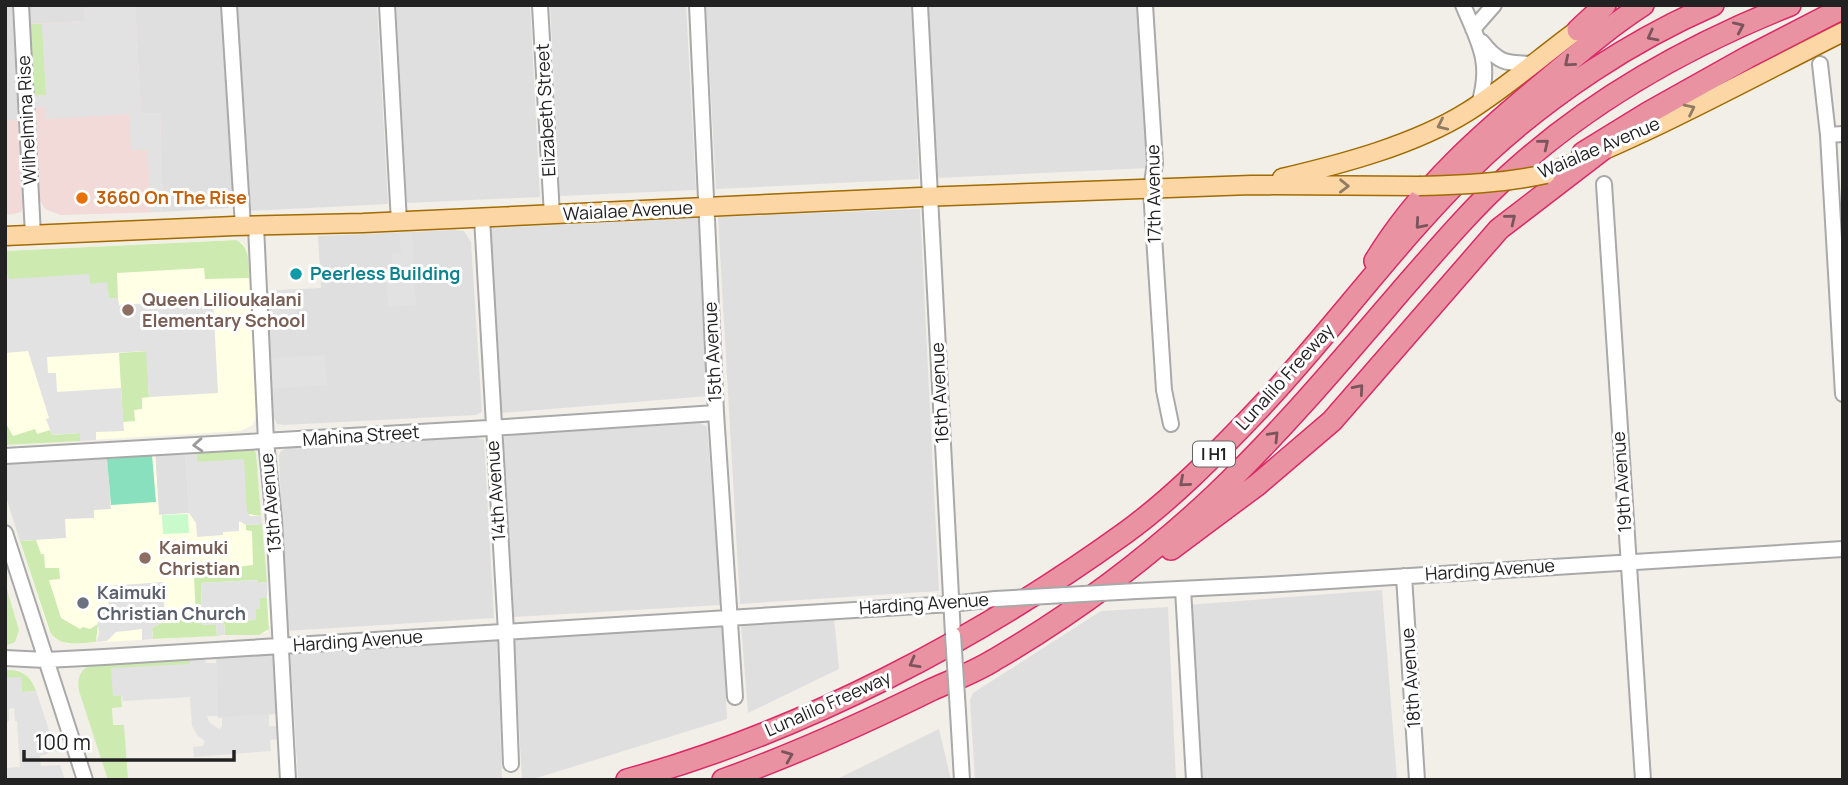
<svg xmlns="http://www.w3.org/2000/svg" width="1848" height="785" font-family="Manrope,sans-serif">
<rect width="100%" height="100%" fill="#f2efe9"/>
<path fill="#e0dfdf" d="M5,5H12L18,120H5Z
M28,5H84L85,21L30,24Z
M135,5H224L234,198L233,204L228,208L163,212L160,113H141Z
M237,5H377L388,204L248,211Z
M396,5H530L540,197L407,203Z
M550,5H686L696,190L560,196Z
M706,5H911L919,179L716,189Z
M928,5H1137L1149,168L936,178Z
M920,209L939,591L740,604L718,217Z
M698,218L708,396L501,413L490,228Z
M455,230L464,231L471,242L482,412L476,415L284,425L277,424L272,414L265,291L321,288L318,236Z
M700,423L707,427L721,605L513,617L502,440L504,436Z
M472,436L484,440L494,618L286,631L279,455L281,451L287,448Z
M185,450L189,513L159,515L155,452Z
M107,455L111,509L67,538L20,541L5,494V463Z
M1382,590L1397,780H1197L1187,605Z
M1168,607L1176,780H975L970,700L973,693L1101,611Z
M834,618L839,669L748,713L741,624Z
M722,625L727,719L530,780H522L514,636Z
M497,638L502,780H298L290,650Z
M269,653L273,658L278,714L218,718L216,655Z
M939,729L951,780H835Z"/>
<path fill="#f2dad9" d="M84,5H135L141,113H160L163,212L60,215L45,209L37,195L30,24L85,21Z
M5,120H18L23,207L21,212L14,214L5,215Z"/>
<path fill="#ffffe5" d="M233,240L243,243L247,251L257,413L253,425L240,431L5,445V251Z
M255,450L270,625L266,633L68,644L54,638L48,629L20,541L66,538L65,519L94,518V510L111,509L107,455L155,452L159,515L189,513Z"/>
<path fill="#cdebb0" d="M30,24H42L46,95L33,96Z
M236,240C251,247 248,263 249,278L205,279L204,268L117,273L118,298H109L90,284L8,279V274H5V251Z
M147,351L149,397L142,398V409L134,410L135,421L123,422L119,353Z
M5,422L13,436L35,429L37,434L50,430L52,435L80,433V441L5,445Z
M252,447L256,453L261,516L248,514L197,462L196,450Z
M262,524L267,582L258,583L257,580L201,583L202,625L216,624L217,636L153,639L152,628L165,621L196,619L194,575H219V574L235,572V567L253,565L252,531L246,530V525Z
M36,540L41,554H44L45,568H59L60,579L49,580L61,618L80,629L83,627L90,629L98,624L96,642C79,643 60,648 50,632L20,541Z
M5,583L19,630L15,642L5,646Z
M260,598H267L269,629L259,635H225L224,621L256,620V609L260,608Z
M190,657V664L114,696L121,695L122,707L112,708L113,725H124L128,780H108L79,691C77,679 79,671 90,665Z
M5,670C22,669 31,676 36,691L22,692L21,678H5Z"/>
<path fill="#c8facc" d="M188,514L189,533L163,534L162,515Z"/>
<path fill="#88e0be" d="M152,455L156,502L111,505L107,459Z"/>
<path fill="#e2e2e2" d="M84,5H135L141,113H160L163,212H150L148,150H131L129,114L46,119V107L34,108L33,96L46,95L42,24L85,21Z
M399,232H412L416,305L388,307L386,275L393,274L392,253H401Z
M5,274H8L9,279L89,274L90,284L107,282L109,298H118L119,305L213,299L218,393L149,397L146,351L47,357L48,373H56L57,392L121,388L124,431L96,432V440L80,441V433L52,435L46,419L49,418L28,351L5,353Z
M295,289L297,321L267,322L265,291Z
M325,355L327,385L270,389L269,358Z
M185,450H196L197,462L244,459L247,512L250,516H261L262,524L246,525L239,521V531L223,532V535L197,537L196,523L189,513Z
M258,580V583L267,582V598H260V609H256V620L224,621L225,635L217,636L216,625H202L201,583Z
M163,582L165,621L152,628L153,639L142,640V629L116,632L107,641L96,642L99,634L97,616L109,609L107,586Z
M204,656L206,663H217L218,716H207L209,722L219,729L222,727V717L269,714V726H279L280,739L270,740L271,751L194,757L193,747L203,746L205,741L198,736L192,726L190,697L123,701L122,695L113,696L111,668L190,664V657Z
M21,677L22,692L36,691L56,751L40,756L41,766L60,765L65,780H5V768L20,767L17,721H15L14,708L9,709V721L5,722V678Z"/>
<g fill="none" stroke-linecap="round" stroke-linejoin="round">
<g stroke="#a9a9a9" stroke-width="18">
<path id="minor" d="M21,5L33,235
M229,5L243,226
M387,5L399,222
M540,5L552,215
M697,5L716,413L735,697
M920,5L953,635
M1145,5L1155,163L1151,190L1164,390L1171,424
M1463,5C1479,43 1492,62 1479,104
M1473,29L1494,5
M1482,42C1499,64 1507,63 1533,64
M1820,64L1828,135L1843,394
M1828,135L1843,134
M1604,184L1643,780
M482,218L506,632L511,764
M256,226L266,441L274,520L288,780
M5,456L506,427L716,413
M5,533L85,780
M1404,576L1417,780
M1183,589L1194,780
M1137,591L1281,584L1843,549
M5,658L46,660L104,657L951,604L995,599
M958,712L962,780"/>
</g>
<g stroke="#a06b00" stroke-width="21">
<path id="major" d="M1546,174C1648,135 1745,81 1843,32
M1282,178C1342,164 1414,145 1467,112C1509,86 1546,52 1587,23
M5,236L234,226L363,223L920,197L1251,185L1419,186"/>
</g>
<g stroke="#dc2a67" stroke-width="24">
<path id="highway" d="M1578,30L1605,5
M1583,153L1648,113L1748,57L1843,8
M1375,261C1419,188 1484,132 1549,78C1579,53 1609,27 1643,5
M1171,549L1257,485L1332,421L1499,229L1602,150
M627,780C802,732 978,639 1125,533C1172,499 1215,455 1255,413C1335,329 1401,233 1486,154C1552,93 1631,41 1713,5
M723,780C796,754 864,723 933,689C953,680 975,672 994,660C1073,614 1148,558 1214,496C1281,432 1340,362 1400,292C1435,252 1470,210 1510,174C1592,99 1687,46 1790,5"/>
</g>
<use href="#minor" stroke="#fff" stroke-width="14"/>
<use href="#major" stroke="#fcd6a4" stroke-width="18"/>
<use href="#highway" stroke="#e892a2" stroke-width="21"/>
<g stroke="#a9a9a9" stroke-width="18" stroke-linecap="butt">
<path id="minor-bridge" d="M995,599L1137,591
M953,635L958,712"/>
</g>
<g stroke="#a06b00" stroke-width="21" stroke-linecap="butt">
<path id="major-bridge" d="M1419,186C1462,185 1504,183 1546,174"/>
</g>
<use href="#minor-bridge" stroke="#fff" stroke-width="14"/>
<use href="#major-bridge" stroke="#fcd6a4" stroke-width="18"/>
</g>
<defs><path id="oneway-chevron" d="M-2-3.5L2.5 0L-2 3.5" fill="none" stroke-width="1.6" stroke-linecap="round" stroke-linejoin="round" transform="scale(1.75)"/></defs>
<g stroke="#7b545c">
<use href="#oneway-chevron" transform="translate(1739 27) rotate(-24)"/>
<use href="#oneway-chevron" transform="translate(1652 36) rotate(152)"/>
<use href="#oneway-chevron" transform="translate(1569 62) rotate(140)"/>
<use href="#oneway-chevron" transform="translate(1544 144) rotate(-39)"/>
<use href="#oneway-chevron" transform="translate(1511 219) rotate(-39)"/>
<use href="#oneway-chevron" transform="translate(1420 224) rotate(131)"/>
<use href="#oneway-chevron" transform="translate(1359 389) rotate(-49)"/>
<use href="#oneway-chevron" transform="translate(1274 436) rotate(-46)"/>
<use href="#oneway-chevron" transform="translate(1184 482) rotate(139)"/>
<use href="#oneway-chevron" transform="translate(914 663) rotate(151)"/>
<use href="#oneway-chevron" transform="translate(788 756) rotate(-22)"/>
</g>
<g stroke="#8f7c63">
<use href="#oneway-chevron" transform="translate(1690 109) rotate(-26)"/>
<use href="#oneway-chevron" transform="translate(1442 125) rotate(155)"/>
<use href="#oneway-chevron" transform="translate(1344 186) rotate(1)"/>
</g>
<use stroke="#9c9c9c" href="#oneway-chevron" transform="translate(198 445) rotate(176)"/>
<circle fill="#e8710a" stroke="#fff" stroke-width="2.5" cx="82" cy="198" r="7"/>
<circle fill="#0f9aa8" stroke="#fff" stroke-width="2.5" cx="296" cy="274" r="7"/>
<g fill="#8d6e63" stroke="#fff" stroke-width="2.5">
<circle cx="128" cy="310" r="7"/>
<circle cx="145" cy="558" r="7"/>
</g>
<circle fill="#6b7280" stroke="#fff" stroke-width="2.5" cx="83" cy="603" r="7"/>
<g text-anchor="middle" stroke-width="6" stroke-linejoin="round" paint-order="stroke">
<rect fill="#fff" stroke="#646464" stroke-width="2" x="1193" y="441.5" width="42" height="25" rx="5"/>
<g font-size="16" font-weight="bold" fill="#222">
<text x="1214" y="460">I H1</text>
</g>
<g font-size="18" fill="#222" stroke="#fff">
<text transform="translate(546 110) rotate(-93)" y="6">Elizabeth Street</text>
<text transform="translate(27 120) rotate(-93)" y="6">Wilhelmina Rise</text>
<text transform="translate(1599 148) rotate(-23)" y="6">Waialae Avenue</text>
<text transform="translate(1154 194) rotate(-91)" y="6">17th Avenue</text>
<text transform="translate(628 211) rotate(-3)" y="6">Waialae Avenue</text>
<text transform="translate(713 352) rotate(-93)" y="6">15th Avenue</text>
<text transform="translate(1285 377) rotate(-48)" y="6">Lunalilo Freeway</text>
<text transform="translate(940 393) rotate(-93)" y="6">16th Avenue</text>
<text transform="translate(361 436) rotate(-4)" y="6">Mahina Street</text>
<text transform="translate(1622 482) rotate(-94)" y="6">19th Avenue</text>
<text transform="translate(496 491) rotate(-94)" y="6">14th Avenue</text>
<text transform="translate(271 503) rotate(-95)" y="6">13th Avenue</text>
<text transform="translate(1490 570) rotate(-4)" y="6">Harding Avenue</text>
<text transform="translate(924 604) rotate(-4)" y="6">Harding Avenue</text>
<text transform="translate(358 641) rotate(-4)" y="6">Harding Avenue</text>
<text transform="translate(1411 678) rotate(-94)" y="6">18th Avenue</text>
<text transform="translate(828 704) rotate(-24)" y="6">Lunalilo Freeway</text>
</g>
<g font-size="18" font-weight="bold" fill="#c56008" stroke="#fff" text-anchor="start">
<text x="96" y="204">3660 On The Rise</text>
</g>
<g font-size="18" font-weight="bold" fill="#0d838f" stroke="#fff" text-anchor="start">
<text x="310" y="280">Peerless Building</text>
</g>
<g font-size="18" font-weight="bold" fill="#785e54" stroke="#fff" text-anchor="start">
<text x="142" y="306">Queen Lilioukalani<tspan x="142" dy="21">Elementary School</tspan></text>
<text x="159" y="554">Kaimuki<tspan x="159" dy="21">Christian</tspan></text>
</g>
<g font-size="18" font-weight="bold" fill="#5b616d" stroke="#fff" text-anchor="start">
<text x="97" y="599">Kaimuki<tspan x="97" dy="21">Christian Church</tspan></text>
</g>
</g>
<rect width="1848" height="785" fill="none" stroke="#222222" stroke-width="14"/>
<path d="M24 750v10h210v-10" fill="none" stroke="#222222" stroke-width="3.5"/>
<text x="35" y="750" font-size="21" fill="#222222" stroke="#ffffff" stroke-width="5" paint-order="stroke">100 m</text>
</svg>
